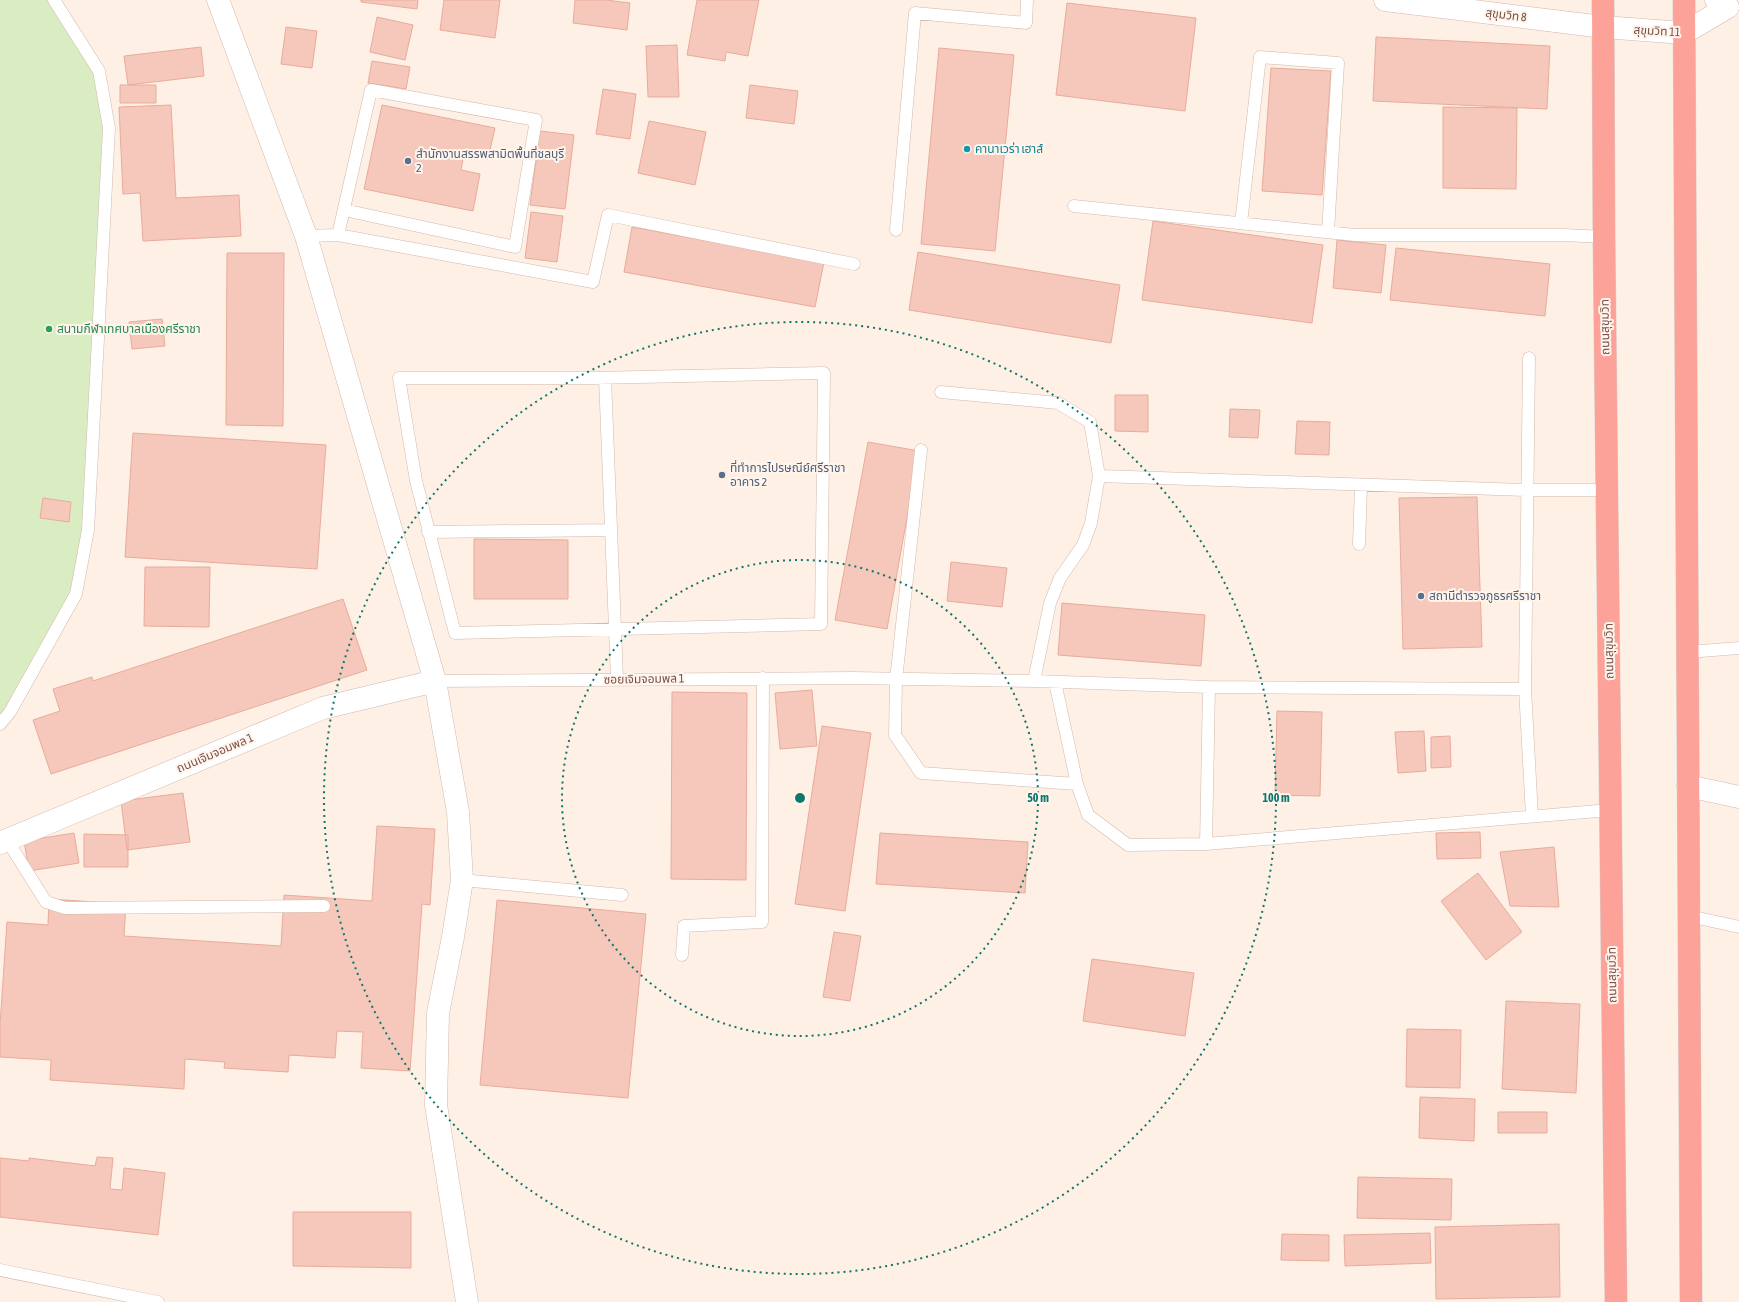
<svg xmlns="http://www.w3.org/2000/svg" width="1739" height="1302" font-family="'Asap Condensed','Noto Sans Thai',sans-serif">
<rect width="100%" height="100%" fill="#fef0e5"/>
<path fill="#daedc2" d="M0,0H54L99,71L109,128L88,530L76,594L0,724Z"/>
<path fill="#f5c8bb" stroke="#e9ab9a" d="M361,0H418L417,9L361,2Z
M444,0H500L495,38L440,30Z
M575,0H606L630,3L627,30L573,23Z
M697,0H759L748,56L726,52L725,61L687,55Z
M1067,3L1196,18L1185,111L1056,95Z
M377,17L413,25L405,60L370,52Z
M286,27L317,31L312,68L281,64Z
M1376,37L1550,46L1547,109L1373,101Z
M677,45L679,97H648L646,46Z
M201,47L204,76L128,85L124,56Z
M939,48L1014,55L995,251L921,244Z
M372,61L410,67L406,89L368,83Z
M1271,68L1331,71L1322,195L1262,191Z
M120,85H156V103H120Z
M750,85L798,91L794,124L746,118Z
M603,89L636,94L630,139L596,134Z
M171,105L176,198L239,195L241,236L143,241L140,193L123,194L119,107Z
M382,105L495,128L488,159L464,154L461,170L480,174L473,211L364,189Z
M1443,107L1517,108L1516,189L1443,188Z
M649,121L706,132L695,185L638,173Z
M540,131L574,135L565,209L530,205Z
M531,212L563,216L557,262L525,258Z
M1153,221L1323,245L1312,323L1142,300Z
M632,227L824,262L815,307L624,272Z
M1337,240L1386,245L1381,293L1333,288Z
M1396,248L1550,264L1545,316L1390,300Z
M918,252L1120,285L1111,343L909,310Z
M227,253H284L283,426L226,425Z
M162,319L165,346L132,349L129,322Z
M1115,395H1148V432L1115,431Z
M1230,409L1260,410L1258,438L1229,437Z
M1297,421L1330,422L1329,455L1295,454Z
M133,433L326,445L317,569L125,557Z
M868,442L919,451L887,629L835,620Z
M1477,497L1482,647L1403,649L1399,498Z
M43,498L71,502L69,522L40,518Z
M474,539L568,540V599H474Z
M951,562L1007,568L1002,607L947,601Z
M145,567H210L209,627L144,626Z
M343,599L367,670L51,774L33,720L60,711L53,689L92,677L93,681Z
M1062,603L1205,615L1201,666L1058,655Z
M812,690L817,746L780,749L775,693Z
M672,692L747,693L746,880L671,879Z
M1277,711L1322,712L1320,796L1275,795Z
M822,726L871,733L845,911L795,904Z
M1424,731L1426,771L1398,773L1395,732Z
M1450,736L1451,767L1431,768V737Z
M183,793L190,842L127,850L121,801Z
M377,826L435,829L430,905L422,904L410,1071L361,1068L363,1032L337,1031L335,1058L289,1055L288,1072L224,1068L225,1062L185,1059L184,1089L50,1080L51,1060L0,1057V1025L7,922L48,925L49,899L126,904L124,936L281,946L284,895L372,901Z
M1480,832L1481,858L1437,859L1436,833Z
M74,833L79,863L29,871L24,841Z
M880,833L1028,842L1025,893L876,884Z
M84,834L128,835V867H84Z
M1554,847L1559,907L1510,906L1500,852Z
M1478,873L1522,932L1486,960L1441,901Z
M497,900L646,914L628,1098L480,1085Z
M834,932L861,936L850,1001L823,997Z
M1092,959L1194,973L1185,1036L1083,1021Z
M1506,1001L1580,1004L1576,1093L1502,1089Z
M1407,1029L1461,1030L1460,1088L1406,1087Z
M1420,1097L1475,1099L1474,1141L1419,1138Z
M1498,1112H1547V1133H1498Z
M97,1157L113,1158L110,1189L122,1190L124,1168L165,1173L158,1235L0,1217V1158L29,1161V1158L95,1166Z
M1358,1177L1452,1179L1451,1220L1357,1218Z
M293,1212H411V1268L293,1266Z
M1559,1224L1560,1297L1436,1299L1435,1227Z
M1430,1233L1431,1263L1345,1266L1344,1235Z
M1282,1234L1329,1235V1261L1281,1260Z"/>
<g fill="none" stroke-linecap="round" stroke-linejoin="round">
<g stroke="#d3b8ac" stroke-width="13">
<path id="lane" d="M1074,206L1355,235H1564L1604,237
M1241,223L1260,57L1338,63L1328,232
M896,230L915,13L1026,23L1027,0
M338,235L371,90L536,120L515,247L344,210
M306,236L338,235L593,282L608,215L854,264
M1529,358L1525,689L1532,816
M594,378L824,373L821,624L455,633L416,481L399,378H605L617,679
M941,392L1058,403L1090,422L1099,476L1527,490H1607
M921,450L896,680L895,735L921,773L1077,784
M428,532L611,530
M1359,544L1361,485
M1688,652L1739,648
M435,681L852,678L1034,681L1209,687L1525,689
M1034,681L1050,603L1060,578L1083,545L1091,523L1099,476
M1055,682L1077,784L1088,815L1128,845L1206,844L1610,810
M0,724L10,712L76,594L88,530L109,128L99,71L54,0
M7,840L46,902L65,908L324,906
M1206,844L1209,687
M462,880L622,895
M1689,916L1739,927
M682,955L684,926L762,922L763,678
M0,1270L158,1302"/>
</g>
<g stroke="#d3b8ac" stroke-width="23">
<path id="street" d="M218,0L306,236L435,681L458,812L462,880L453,937L438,1013L436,1105L467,1302
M1688,786L1739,797
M0,843L323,708L435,681"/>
</g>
<g stroke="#d6b6aa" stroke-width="23">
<path id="secondary" d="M1385,0L1603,27L1684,33L1728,7L1716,0"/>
</g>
<g stroke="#d9cecc" stroke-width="23">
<path id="highway" d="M1603,0L1604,237L1616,1302
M1684,0L1691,1302"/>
</g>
<use href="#lane" stroke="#fff" stroke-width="12"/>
<use href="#street" stroke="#fff" stroke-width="22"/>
<use href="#secondary" stroke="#fff" stroke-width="22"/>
<use href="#highway" stroke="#fca298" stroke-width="22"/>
</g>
<g fill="none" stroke="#0f766e" stroke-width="2" stroke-dasharray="2 4">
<circle cx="800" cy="798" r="238"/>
<circle cx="800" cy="798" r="476"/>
</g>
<circle fill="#0f9aa8" stroke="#fff5ed" stroke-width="1.5" cx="967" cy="149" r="4"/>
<g fill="#5c6f8a" stroke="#fff5ed" stroke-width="1.5">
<circle cx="408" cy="161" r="4"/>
<circle cx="722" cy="475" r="4"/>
<circle cx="1421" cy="596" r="4"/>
</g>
<circle fill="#2e9e5b" stroke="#fff5ed" stroke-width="1.5" cx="49" cy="329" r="4"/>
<g text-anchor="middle" stroke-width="4" stroke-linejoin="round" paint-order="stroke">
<g font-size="12" fill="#795148" stroke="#fff5ed">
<text transform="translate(1506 15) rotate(7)" y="4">สุขุมวิท 8</text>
<text transform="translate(1657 31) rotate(3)" y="4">สุขุมวิท 11</text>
<text transform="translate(1605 327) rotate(-91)" y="4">ถนนสุขุมวิท</text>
<text transform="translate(1609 651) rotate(-91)" y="4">ถนนสุขุมวิท</text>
<text transform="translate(644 679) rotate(-1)" y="4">ซอยเจิมจอมพล 1</text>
<text transform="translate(215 753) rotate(-23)" y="4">ถนนเจิมจอมพล 1</text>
<text transform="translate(1612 975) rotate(-91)" y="4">ถนนสุขุมวิท</text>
</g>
<g font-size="12" fill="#0d838f" stroke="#fff5ed" text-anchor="start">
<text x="975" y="153">คานาเวร่า เฮาส์</text>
</g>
<g font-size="12" fill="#4e5e75" stroke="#fff5ed" text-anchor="start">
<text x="416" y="158">สำนักงานสรรพสามิตพื้นที่ชลบุรี<tspan x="416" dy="14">2</tspan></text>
<text x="730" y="472">ที่ทำการไปรษณีย์ศรีราชา<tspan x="730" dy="14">อาคาร 2</tspan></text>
<text x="1429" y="600">สถานีตำรวจภูธรศรีราชา</text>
</g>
<g font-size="12" fill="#27864d" stroke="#fff5ed" text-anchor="start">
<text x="57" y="333">สนามกีฬาเทศบาลเมืองศรีราชา</text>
</g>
</g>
<circle cx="800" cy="798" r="6" fill="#0f766e" stroke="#fff5ed" stroke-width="2"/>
<g font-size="12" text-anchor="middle" font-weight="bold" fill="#0f766e" stroke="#fff5ed" stroke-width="4" stroke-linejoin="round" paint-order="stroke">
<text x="1038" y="802">50 m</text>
<text x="1276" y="802">100 m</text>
</g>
</svg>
